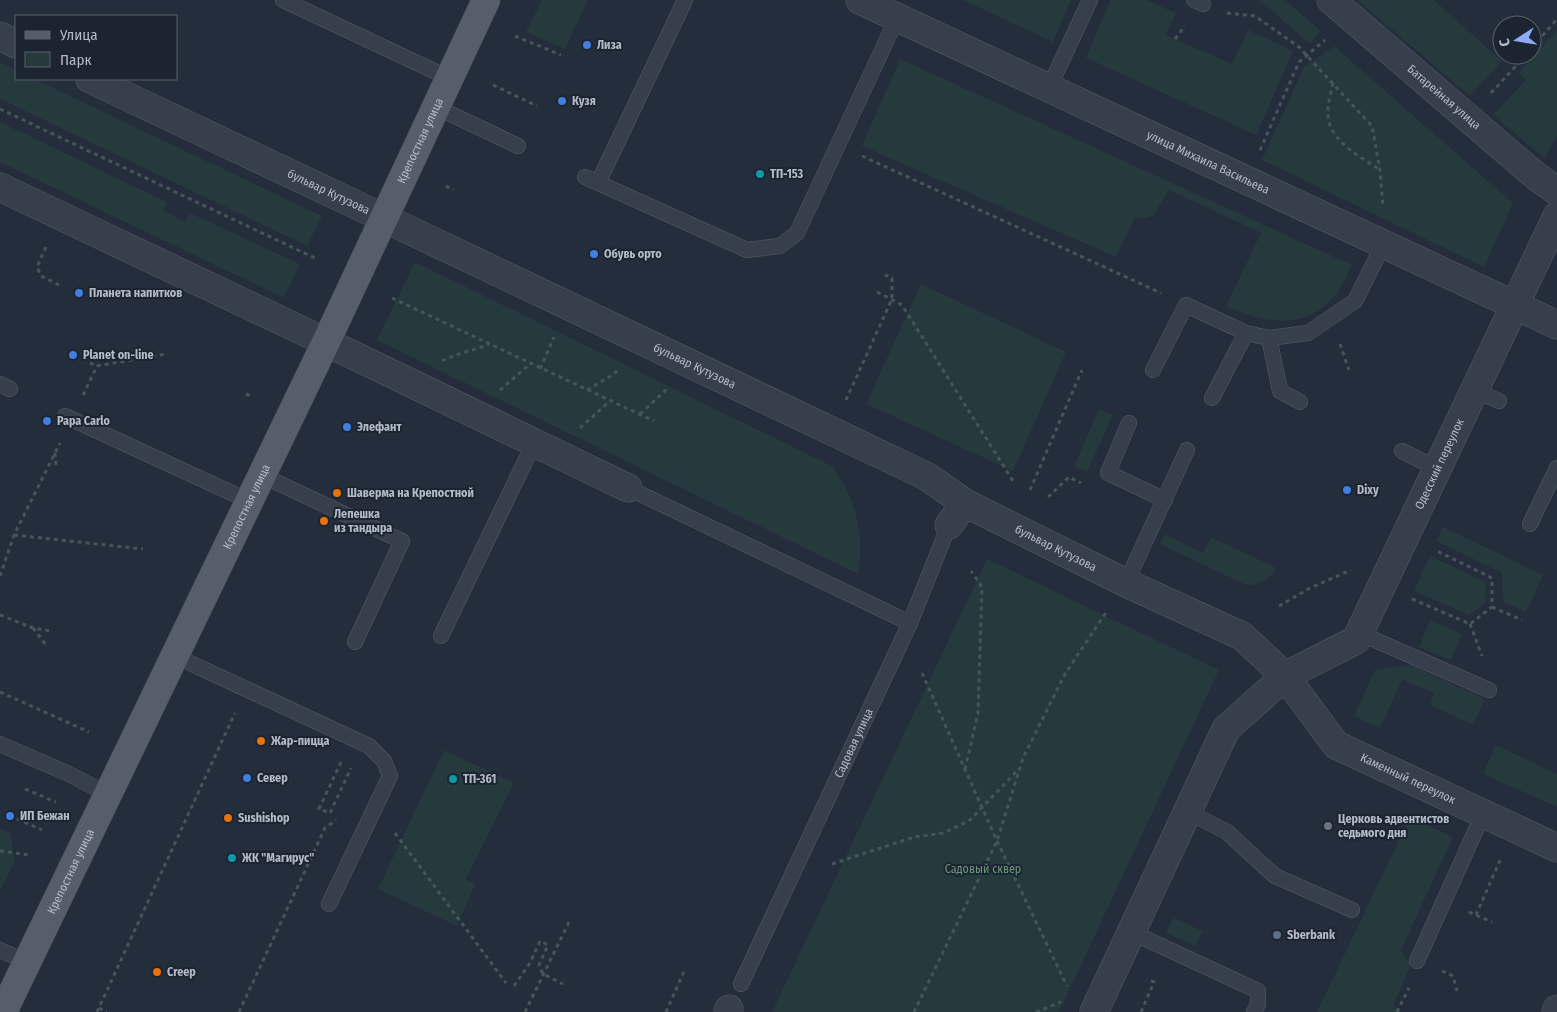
<svg xmlns="http://www.w3.org/2000/svg" width="1557" height="1012" font-family="'Fira Sans Condensed',sans-serif">
<rect width="100%" height="100%" fill="#242d3c"/>
<path fill="#26393d" d="M542,0H588L565,49L526,32Z
M963,0H1071L1053,42Z
M1110,0H1146L1176,13L1166,35L1232,64L1248,30L1293,51L1256,135L1086,58Z
M1259,0H1285L1321,31L1310,44Z
M1357,0H1434L1502,61L1470,96Z
M1557,30V137L1544,158L1493,115L1526,80L1518,73Z
M1334,46L1513,203L1484,267L1262,160L1304,67Z
M900,59L1352,265C1347,275 1342,287 1335,295C1305,332 1265,323 1226,306L1261,233L1169,190L1153,216L1145,218L1135,217L1116,257L862,146Z
M0,62L16,70V79H34L322,216L307,246L0,99Z
M0,122L167,202L163,211L185,222L190,213L300,264L284,298L0,162Z
M415,262L832,466C856,497 865,536 858,574L377,340Z
M921,284L1066,352L1013,471L866,404Z
M1099,409L1113,415L1087,472L1074,466Z
M1443,527L1543,575L1526,612L1503,602L1502,573L1436,541Z
M1165,534L1203,553L1211,537L1277,568C1269,580 1260,585 1246,585L1160,544Z
M1430,556L1486,582L1485,603L1469,615L1414,591Z
M987,559L1219,670L1059,1012H772Z
M1430,620L1462,634L1451,660L1419,647Z
M1411,665L1485,699L1473,725L1430,705L1434,693L1402,680L1380,728L1354,716L1375,670Z
M1496,745L1557,774V807L1483,774Z
M444,750L514,783L466,879L475,884L457,926L378,889Z
M1410,817L1453,837L1401,950L1411,964L1393,1006L1401,1012H1317Z
M0,828L10,833L15,861L0,891Z
M1173,918L1203,931L1195,946L1166,933Z"/>
<g fill="none" stroke-linecap="round" stroke-linejoin="round">
<g stroke="#565d6a" stroke-width="16">
<g id="service">
<path d="M283,0L449,78"/>
<path d="M1194,0L1203,4"/>
<path d="M1049,88L1090,0"/>
<path d="M436,107L518,146"/>
<path d="M585,177L747,250L780,246L797,233L897,18"/>
<path d="M598,183L685,0"/>
<path d="M1269,338L1280,391L1300,402"/>
<path d="M1153,370L1186,305L1246,333L1269,338L1308,333L1355,301L1383,245"/>
<path d="M0,384L10,389"/>
<path d="M1474,390L1499,401"/>
<path d="M1212,398L1246,333"/>
<path d="M65,416L249,501"/>
<path d="M1129,423L1108,473L1165,500"/>
<path d="M1402,451L1438,469"/>
<path d="M261,475L402,541L355,642"/>
<path d="M628,488L910,623"/>
<path d="M1530,524L1557,468"/>
<path d="M1126,583L1187,450"/>
<path d="M1359,633L1489,690"/>
<path d="M441,636L534,443"/>
<path d="M175,656L369,746L384,761L390,776L329,904"/>
<path d="M0,744L69,774L107,794"/>
<path d="M1188,812L1227,832L1275,876L1352,910"/>
<path d="M1131,932L1258,991V1004L1254,1012"/>
<path d="M0,950L27,962"/>
<path d="M1417,961L1483,814"/>
<path id="s1" d="M741,984L910,623L949,525"/>
</g>
</g>
<g stroke="#565d6a" stroke-width="29">
<g id="minor">
<path id="s2" d="M860,0L1557,325"/>
<path id="s3" d="M1331,0L1537,177L1557,191"/>
<path id="s4" d="M384,218L926,476L965,503L1126,583L1242,636L1285,676L1336,745L1557,848"/>
<path d="M326,342L628,488"/>
<path d="M949,525L965,503"/>
<path d="M728,1012L729,1009"/>
<path id="s5" d="M1094,1012L1226,729L1285,676L1356,640L1557,216"/>
<path d="M1556,1012L1557,1009"/>
</g>
</g>
<g stroke="#565d6a" stroke-width="29">
<g id="tertiary">
<path d="M0,36L16,44"/>
<path id="s6" d="M90,79L384,218"/>
<path d="M0,187L326,342"/>
</g>
</g>
<g stroke="#414855" stroke-width="29">
<g id="primary">
<path id="s7" d="M3,1012L326,342L486,0"/>
</g>
</g>
<path stroke="#44565a" stroke-width="3" stroke-dasharray="4 4" stroke-linecap="butt" d="M1227,13L1255,16L1299,47L1372,126L1380,170L1383,207
M515,36L561,55
M1175,39L1185,26
M1532,48L1557,19
M1333,83C1331,93 1327,105 1328,115C1329,141 1361,157 1380,170
M493,85L537,106
M1491,93L1526,55
M0,109L317,259
M1260,150L1299,62L1325,40
M862,156L1161,293
M446,186L454,190
M46,247L37,267L41,276L59,285
M877,292L902,305L1013,481
M392,298L654,421
M1340,344L1349,370
M442,361C457,353 473,351 489,344
M90,363L97,366
M540,369L554,337
M500,390L530,364
M587,390L614,374L619,368
M246,394L251,396
M83,395L97,366L166,354
M846,400L892,299V278L885,275
M640,414L667,389
M580,428L610,401
M55,453L56,465
M1030,490L1082,370
M1048,497L1069,477L1081,483
M14,535L143,549
M0,576L14,535L60,443
M1412,599L1470,624L1492,607V578L1437,551
M1279,606L1310,588L1351,570
M1492,607L1522,620
M0,615L33,628L51,631
M1470,624L1482,656
M33,628L46,645
M922,673L997,841L1067,986
M0,692L89,732
M341,762L319,809L330,813L351,768
M965,769L978,713L982,587L971,571
M25,789L56,802
M17,819L42,830
M395,833L506,983
M0,851L30,855
M832,864L914,837L944,833L970,820L1018,770
M1469,912L1492,922
M1476,915L1501,858
M1442,971L1453,976L1457,991
M514,986L530,963L540,941L548,945L539,965L543,974L563,984
M99,1008L107,1012
M97,1012L235,713
M239,1012L325,828L336,820
M525,1012L570,920
M666,1012L685,969
M914,1012L997,841L1023,758L1065,674L1107,611
M1036,1012L1061,1002
M1141,1012L1154,982L1147,979
M1397,1012L1409,988"/>
<use href="#service" stroke="#383f4c" stroke-width="15"/>
<use href="#minor" stroke="#383f4c" stroke-width="28"/>
<use href="#tertiary" stroke="#383f4c" stroke-width="28"/>
<use href="#primary" stroke="#565e6c" stroke-width="28"/>
</g>
<g fill="#3f7fe0" stroke="#1d2431" stroke-width="2">
<circle cx="587" cy="45" r="5"/>
<circle cx="562" cy="101" r="5"/>
<circle cx="594" cy="254" r="5"/>
<circle cx="79" cy="293" r="5"/>
<circle cx="73" cy="355" r="5"/>
<circle cx="47" cy="421" r="5"/>
<circle cx="347" cy="427" r="5"/>
<circle cx="1347" cy="490" r="5"/>
<circle cx="247" cy="778" r="5"/>
<circle cx="10" cy="816" r="5"/>
</g>
<g fill="#0f9aa8" stroke="#1d2431" stroke-width="2">
<circle cx="760" cy="174" r="5"/>
<circle cx="453" cy="779" r="5"/>
<circle cx="232" cy="858" r="5"/>
</g>
<g fill="#e8710a" stroke="#1d2431" stroke-width="2">
<circle cx="337" cy="493" r="5"/>
<circle cx="324" cy="521" r="5"/>
<circle cx="261" cy="741" r="5"/>
<circle cx="228" cy="818" r="5"/>
<circle cx="157" cy="972" r="5"/>
</g>
<circle fill="#6b7280" stroke="#1d2431" stroke-width="2" cx="1328" cy="826" r="5"/>
<circle fill="#5c6f8a" stroke="#1d2431" stroke-width="2" cx="1277" cy="935" r="5"/>
<g text-anchor="middle" stroke-width="4" stroke-linejoin="round" paint-order="stroke">
<g font-size="12" font-weight="bold" fill="#b4bac7" stroke="#1d2431" text-anchor="start">
<text x="597" y="49">Лиза</text>
<text x="572" y="105">Кузя</text>
<text x="770" y="178">ТП-153</text>
<text x="604" y="258">Обувь орто</text>
<text x="89" y="297">Планета напитков</text>
<text x="83" y="359">Planet on-line</text>
<text x="57" y="425">Papa Carlo</text>
<text x="357" y="431">Элефант</text>
<text x="1357" y="494">Dixy</text>
<text x="347" y="497">Шаверма на Крепостной</text>
<text x="334" y="518">Лепешка<tspan x="334" dy="14">из тандыра</tspan></text>
<text x="271" y="745">Жар-пицца</text>
<text x="257" y="782">Север</text>
<text x="463" y="783">ТП-361</text>
<text x="20" y="820">ИП Бежан</text>
<text x="238" y="822">Sushishop</text>
<text x="1338" y="823">Церковь адвентистов<tspan x="1338" dy="14">седьмого дня</tspan></text>
<text x="242" y="862">ЖК "Магирус"</text>
<text x="1287" y="939">Sberbank</text>
<text x="167" y="976">Creep</text>
</g>
<g font-size="12" fill="#b4bac7" stroke="#1d2431">
<text dy="4" stroke="none"><textPath href="#s3" startOffset="149">Батарейная улица</textPath></text>
<text dy="4" stroke="none"><textPath href="#s7" startOffset="966">Крепостная улица</textPath></text>
<text dy="4" stroke="none"><textPath href="#s2" startOffset="384">улица Михаила Васильева</textPath></text>
<text dy="4" stroke="none"><textPath href="#s6" startOffset="264">бульвар Кутузова</textPath></text>
<text dy="4" stroke="none"><textPath href="#s4" startOffset="344">бульвар Кутузова</textPath></text>
<text dy="4" stroke="none"><textPath href="#s5" startOffset="666">Одесский переулок</textPath></text>
<text dy="4" stroke="none"><textPath href="#s7" startOffset="561">Крепостная улица</textPath></text>
<text dy="4" stroke="none"><textPath href="#s4" startOffset="749">бульвар Кутузова</textPath></text>
<text dy="4" stroke="none"><textPath href="#s1" startOffset="266">Садовая улица</textPath></text>
<text dy="4" stroke="none"><textPath href="#s4" startOffset="1179">Каменный переулок</textPath></text>
<text dy="4" stroke="none"><textPath href="#s7" startOffset="156">Крепостная улица</textPath></text>
</g>
<g font-size="12" fill="#6c9779" stroke="#1d2431">
<text x="983" y="873">Садовый сквер</text>
</g>
</g>
<rect x="15" y="15" width="162" height="65" fill="#1d2431" stroke="#59606d"/>
<rect x="25" y="31" width="25" height="8" fill="#565e6c" stroke="#59606d"/>
<text x="60" y="40" font-size="15" fill="#b4bac7">Улица</text>
<rect x="25" y="52" width="25" height="15" fill="#26393d" stroke="#59606d"/>
<text x="60" y="65" font-size="15" fill="#b4bac7">Парк</text>
<g transform="translate(1517 40) rotate(258)"><circle r="24" fill="#1d2431" stroke="#59606d"/>
<path d="M0-4L9 19L0 12L-9 19Z" fill="#8dacf3"/>
<text y="-8" font-size="14" font-weight="bold" text-anchor="middle" fill="#b4bac7">С</text>
</g>
</svg>
